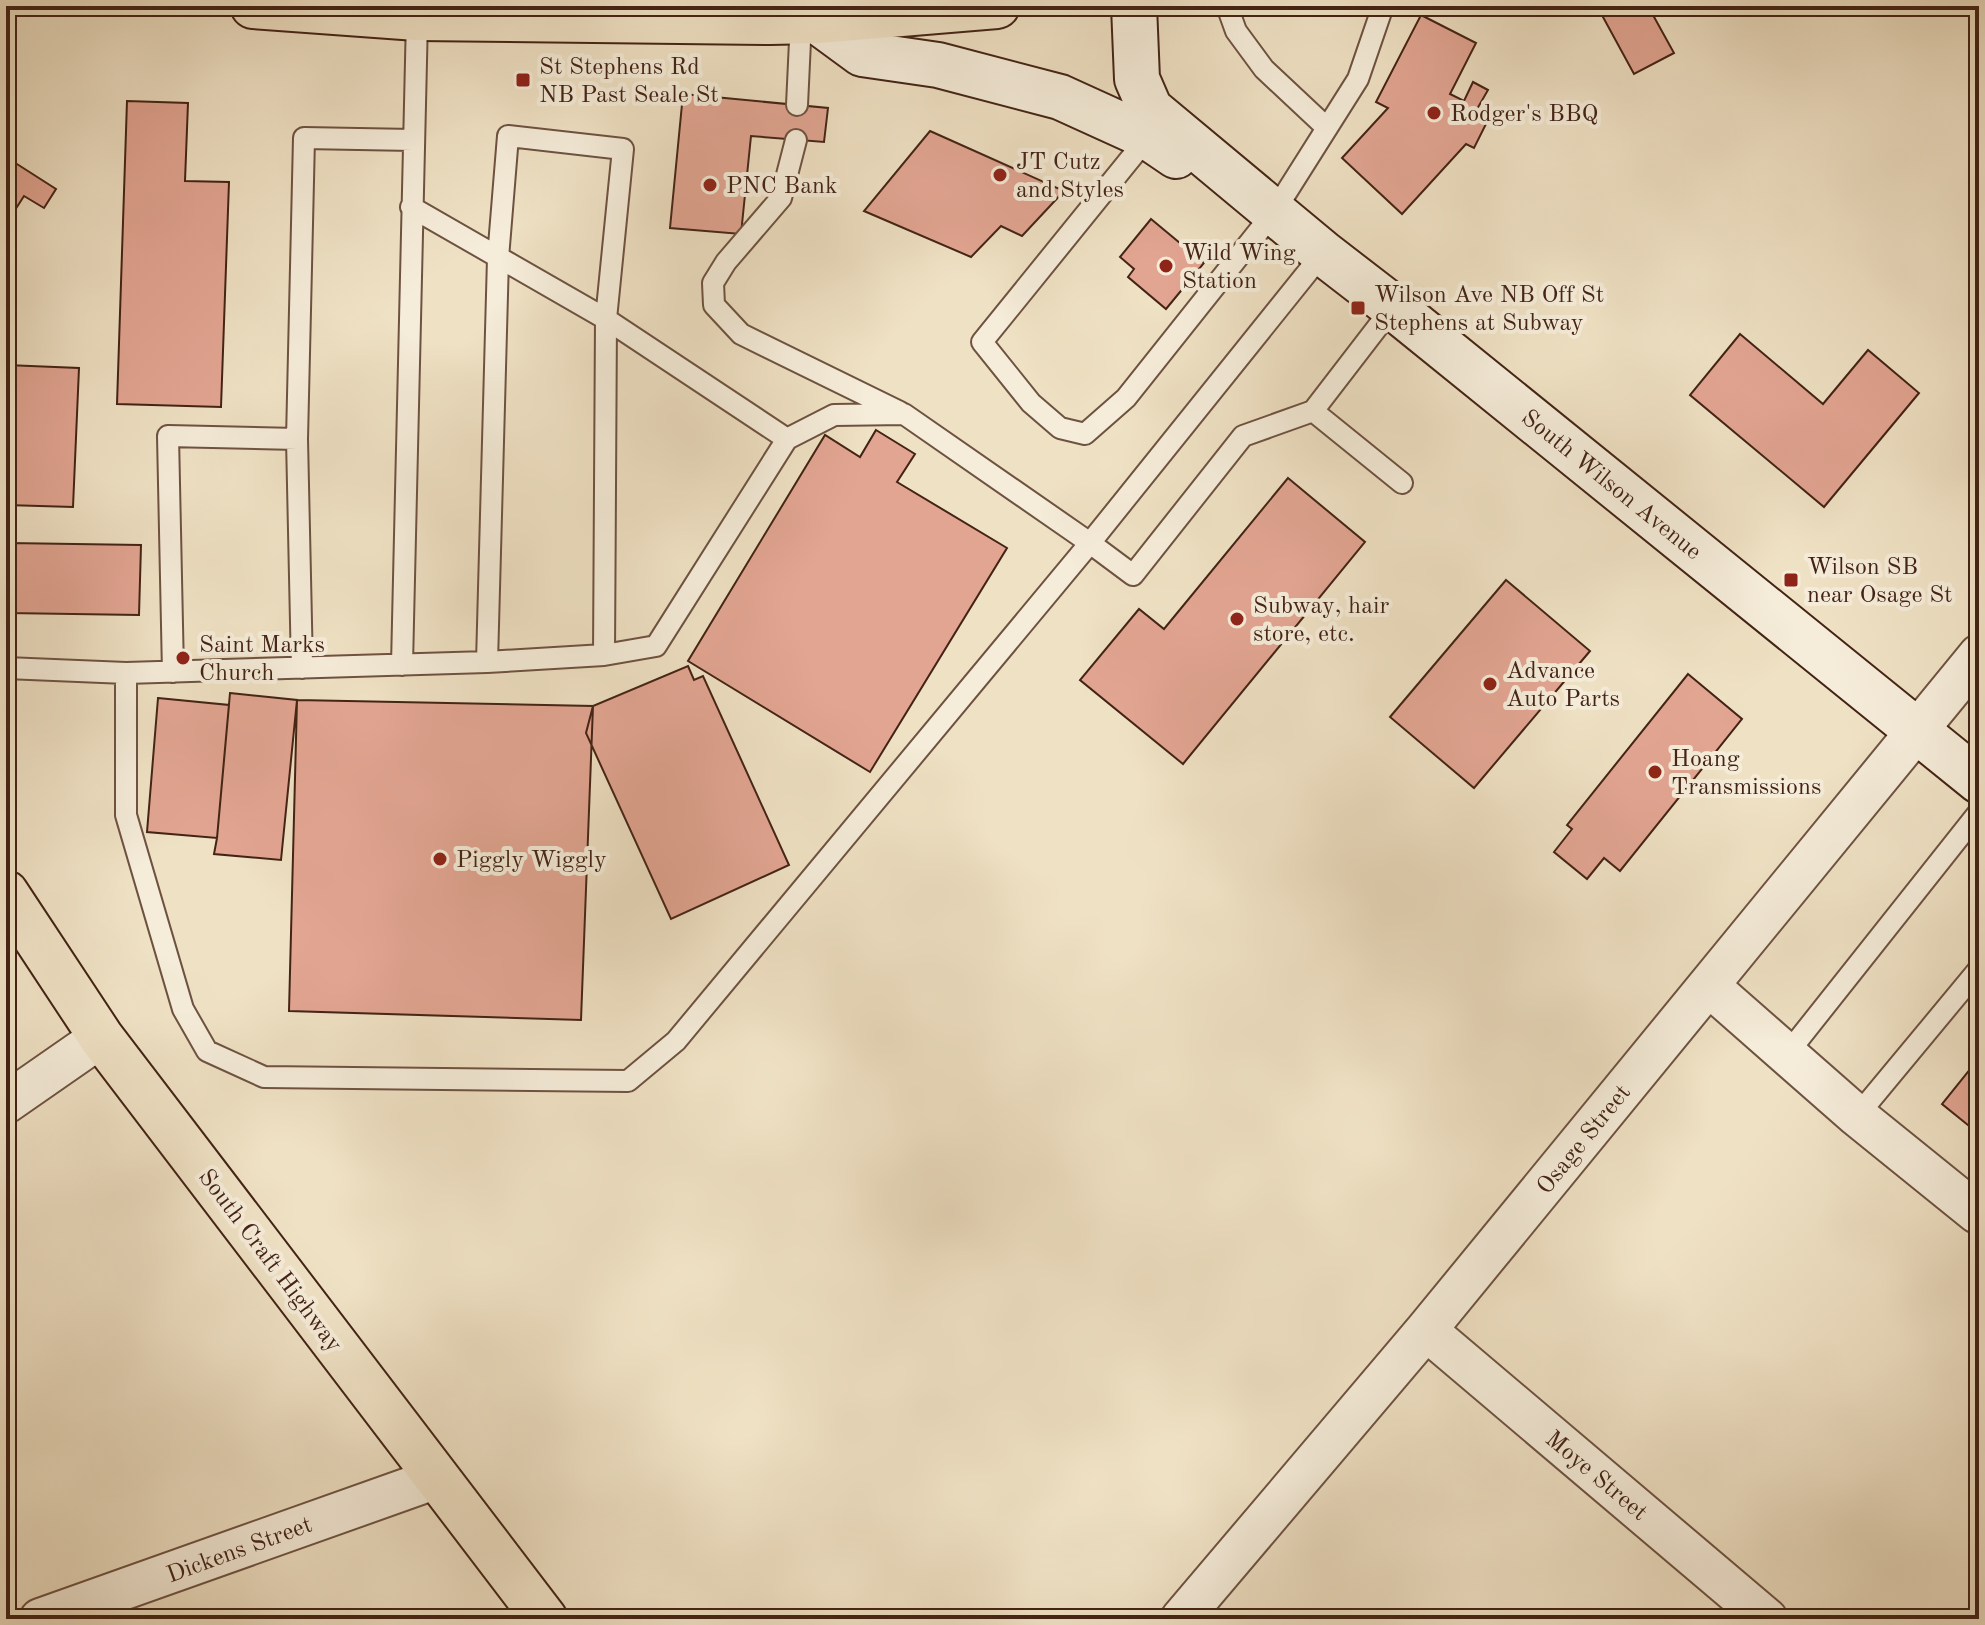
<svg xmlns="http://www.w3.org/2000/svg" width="1985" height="1625" font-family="'Old Standard TT',serif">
<rect width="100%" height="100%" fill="#efe1c4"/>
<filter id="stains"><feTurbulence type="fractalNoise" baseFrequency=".0025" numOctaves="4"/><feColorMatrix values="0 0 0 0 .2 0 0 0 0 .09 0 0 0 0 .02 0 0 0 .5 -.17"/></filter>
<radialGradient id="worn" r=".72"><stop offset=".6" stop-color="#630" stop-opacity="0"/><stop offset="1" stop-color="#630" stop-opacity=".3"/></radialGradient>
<path fill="#e2a592" stroke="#432315" stroke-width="2" d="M1597,6H1648L1674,53L1634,74Z
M1421,15L1476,43L1450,94L1464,101L1473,82L1488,90L1477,109L1490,116L1474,148L1466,144L1402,214L1342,158L1388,108L1376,102Z
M683,94L828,108L824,142L751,136L741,234L670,228Z
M127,101L188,103L185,181L229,182L221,407L117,404Z
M930,131L1064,191L1022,236L1001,226L971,257L864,211Z
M6,157L56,189L44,208L24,196L6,224Z
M1151,219L1204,263L1166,309L1128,277L1134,269L1120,257Z
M1740,334L1823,404L1868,350L1919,393L1824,507L1690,395Z
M6,365L79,368L73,507L6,505Z
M876,430L915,454L897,482L1007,548L870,772L688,661L825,435L860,457Z
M1288,478L1365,542L1183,764L1080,680L1139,609L1164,629Z
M8,543L141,545L139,615L7,613Z
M1506,580L1590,651L1474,788L1390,717Z
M688,666L694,680L703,676L789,865L671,919L586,733L593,706Z
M1688,674L1742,719L1620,871L1604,858L1587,879L1554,852L1572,829L1567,825Z
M230,693L297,700L281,860L214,854L217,838Z
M158,698L229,705L217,838L147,832Z
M297,700L593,706L581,1020L289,1011Z
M1979,1058V1134L1942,1104Z"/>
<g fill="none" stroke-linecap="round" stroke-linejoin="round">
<g stroke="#6e5241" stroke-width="24">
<path id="service" d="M1227,6L1236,31L1264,69L1327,128
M797,105L801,20
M1148,137L982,342L1031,403L1060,428L1085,434L1126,398L1274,212L1358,79L1383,6
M796,140L781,198L726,262L713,283L714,305L741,334L900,412
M411,207L606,319L787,439L834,415L904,414L1090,543L1133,575L1243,436L1313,411L1393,307
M1313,411L1402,483
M487,662L498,258L508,136L623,149L606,319L604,655
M402,665L417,18
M6,668L126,673L487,662L604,655L656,646L787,439
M302,668L297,439L304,138L413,140
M173,672L168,436L297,439
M126,673V815L183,1009L207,1051L264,1077L628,1081L676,1041L1090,543L1323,253
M1787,1054L1979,812
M1857,1116L1979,969"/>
</g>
<g stroke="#6e5241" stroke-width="44">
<path id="minor" d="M1709,986L1857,1116L1977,1213L1979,1212
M6,1103L101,1037
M1426,1330L1767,1619
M40,1619L437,1478
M1181,1619L1426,1330L1979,655"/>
</g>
<g stroke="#432315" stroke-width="48">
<path id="secondary" d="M1134,6L1137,79L1150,109L1323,253L1393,307L1979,781
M817,21L862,54L938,65L1060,97L1148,137L1176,156"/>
</g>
<g stroke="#432315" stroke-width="48">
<path id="primary" d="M253,6L417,18L770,22L817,21L997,6
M6,893L101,1037L545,1619"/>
</g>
<use href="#service" stroke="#f5ecd9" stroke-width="20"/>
<use href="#minor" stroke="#f5ecd9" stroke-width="40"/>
<use href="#secondary" stroke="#f5ecd9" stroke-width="44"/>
<use href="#primary" stroke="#efe1c4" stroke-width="44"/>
</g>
<g fill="#8f2418" stroke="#f5ecd9" stroke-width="3">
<rect x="515" y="72" width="16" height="16" rx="4"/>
<circle cx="1434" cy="113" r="8"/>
<circle cx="1000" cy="175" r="8"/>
<circle cx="710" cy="185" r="8"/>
<circle cx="1166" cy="266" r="8"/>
<rect x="1350" y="300" width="16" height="16" rx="4"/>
<rect x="1783" y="572" width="16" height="16" rx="4"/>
<circle cx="1237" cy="619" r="8"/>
<circle cx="183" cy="658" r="8"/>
<circle cx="1490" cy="684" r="8"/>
<circle cx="1655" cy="772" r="8"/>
<circle cx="440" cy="859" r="8"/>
</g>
<g text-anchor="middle" stroke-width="8" stroke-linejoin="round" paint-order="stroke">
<g font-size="24" fill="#432315" stroke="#f5ecd9" text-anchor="start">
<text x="539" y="74">St Stephens Rd<tspan x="539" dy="28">NB Past Seale St</tspan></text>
<text x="1450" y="121">Rodger's BBQ</text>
<text x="1016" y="169">JT Cutz<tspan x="1016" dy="28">and Styles</tspan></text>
<text x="726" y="193">PNC Bank</text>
<text x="1182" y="260">Wild Wing<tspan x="1182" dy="28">Station</tspan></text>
<text x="1374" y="302">Wilson Ave NB Off St<tspan x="1374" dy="28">Stephens at Subway</tspan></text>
<text x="1807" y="574">Wilson SB<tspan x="1807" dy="28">near Osage St</tspan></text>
<text x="1253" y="613">Subway, hair<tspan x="1253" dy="28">store, etc.</tspan></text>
<text x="199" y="652">Saint Marks<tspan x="199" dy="28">Church</tspan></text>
<text x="1506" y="678">Advance<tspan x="1506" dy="28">Auto Parts</tspan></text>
<text x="1671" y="766">Hoang<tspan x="1671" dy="28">Transmissions</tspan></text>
<text x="456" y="867">Piggly Wiggly</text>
</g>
<g font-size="24" fill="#432315" stroke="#f5ecd9">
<text transform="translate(1612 484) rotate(39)" y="8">South Wilson Avenue</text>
<text transform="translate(1583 1139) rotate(-51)" y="8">Osage Street</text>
<text transform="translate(271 1260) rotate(53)" y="8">South Craft Highway</text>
<text transform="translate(1597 1475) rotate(40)" y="8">Moye Street</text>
<text transform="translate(239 1549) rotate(-20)" y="8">Dickens Street</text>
</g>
</g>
<rect width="1985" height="1625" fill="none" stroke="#efe1c4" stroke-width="32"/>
<rect x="8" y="8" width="1969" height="1609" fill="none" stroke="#432315" stroke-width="4"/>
<rect x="16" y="16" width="1953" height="1593" fill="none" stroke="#432315" stroke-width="2"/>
<rect width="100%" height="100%" filter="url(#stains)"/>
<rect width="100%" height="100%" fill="url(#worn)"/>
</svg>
